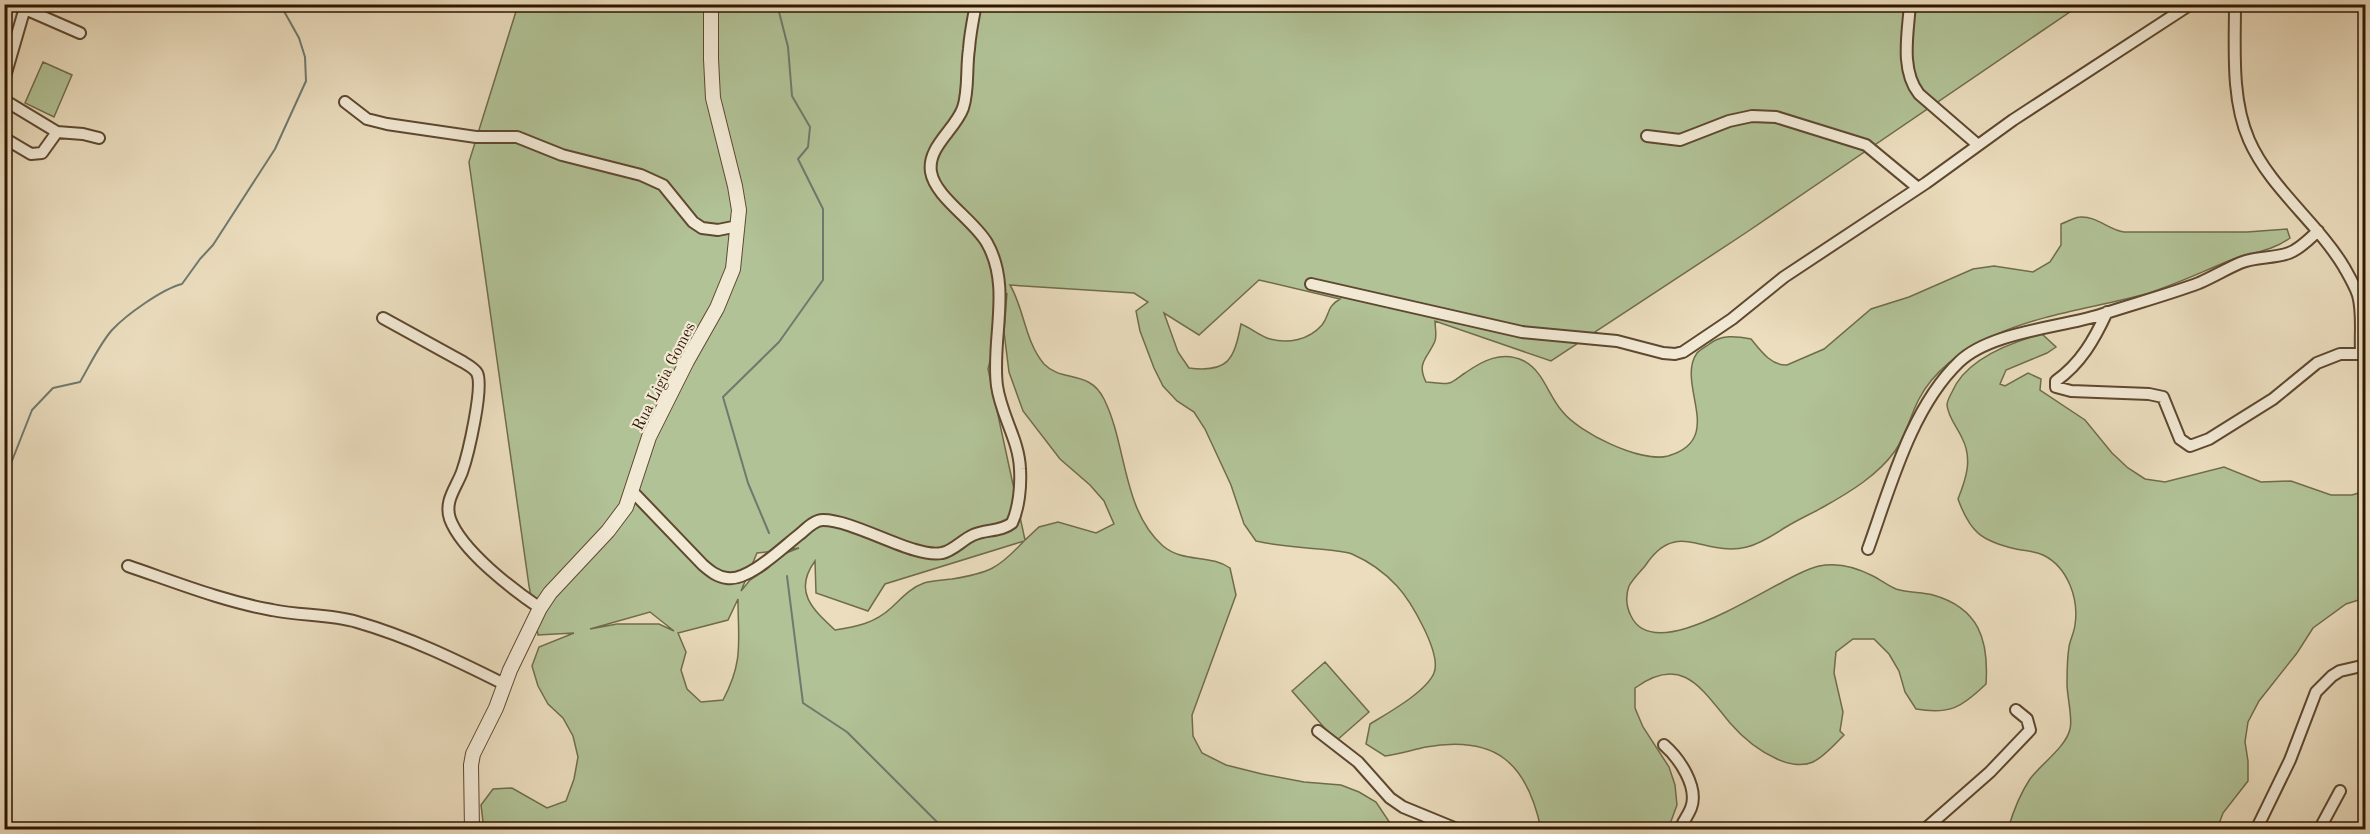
<svg xmlns="http://www.w3.org/2000/svg" width="2370" height="834" font-family="'Old Standard TT',serif">
<rect width="100%" height="100%" fill="#ebddbe"/>
<filter id="stains"><feTurbulence type="fractalNoise" baseFrequency=".00333" numOctaves="4"/><feColorMatrix values="0 0 0 0 .2 0 0 0 0 .09 0 0 0 0 .02 0 0 0 .5 -.17"/></filter>
<radialGradient id="worn" r=".72"><stop offset=".6" stop-color="#630" stop-opacity="0"/><stop offset="1" stop-color="#630" stop-opacity=".3"/></radialGradient>
<path fill="#b1c296" stroke="#706c4b" stroke-width="1.5" fill-rule="evenodd" d="M518,5H2080L1747,232L1551,361L1435,321C1435,327 1437,335 1435,341C1428,358 1416,362 1426,382C1433,382 1443,385 1449,383C1454,382 1460,376 1465,373C1482,361 1502,350 1524,361C1544,372 1548,395 1562,411C1579,433 1641,463 1668,456C1727,439 1675,384 1697,353C1700,350 1705,347 1708,345C1721,334 1736,336 1751,339C1760,350 1771,366 1787,365L1824,349L1871,309L1909,297L1973,269L1994,266L2033,272L2050,262L2061,245V224C2067,222 2075,217 2080,217C2097,216 2109,230 2124,232H2247L2287,229L2290,238C2273,251 2250,253 2231,260C2201,272 2173,286 2142,295C2093,308 2042,314 1995,335C1964,349 1935,368 1919,399C1910,416 1906,436 1895,451C1878,475 1850,492 1825,506C1813,513 1799,519 1786,527C1773,535 1762,543 1747,547C1703,558 1677,517 1645,566C1640,572 1633,579 1629,586C1625,597 1626,606 1631,616C1657,671 1781,574 1819,566C1838,562 1856,567 1873,576C1881,580 1888,586 1896,589C1908,593 1921,592 1933,595C1979,608 1989,640 1986,684C1962,707 1950,715 1916,709L1905,692L1899,671L1889,654L1874,639H1853L1836,652L1834,673L1843,712L1840,731L1844,735C1835,744 1824,757 1813,762C1802,767 1787,764 1777,759C1759,751 1743,738 1730,723C1701,688 1682,654 1635,688V708L1643,727L1669,767L1675,785L1677,805L1670,824L1671,829H1541C1527,763 1496,735 1426,747C1412,750 1399,754 1385,756L1366,744L1370,724C1388,713 1426,692 1434,673C1442,653 1410,600 1397,586C1385,573 1368,561 1352,554C1345,551 1336,551 1329,550C1305,547 1280,547 1256,541L1244,524L1231,485L1205,429L1194,412L1177,401L1163,386L1154,368L1140,331L1136,311L1148,302L1134,293L1010,285C1024,308 1025,342 1044,364C1062,383 1089,369 1104,399C1127,445 1122,510 1163,546C1183,563 1210,554 1230,568L1236,595L1192,715L1193,736L1202,753L1226,765L1262,774L1304,782L1341,785L1359,792L1376,802L1394,829L905,830C897,825 887,829 878,830C860,831 837,832 821,825L812,830H484L481,805L493,789L512,788L547,808L566,801L574,779L578,757L573,736L563,718L548,704L538,686L532,666L539,647L574,633L538,635L529,586L469,162ZM1259,280L1340,299C1326,307 1330,315 1322,325C1309,340 1288,344 1270,339C1260,336 1251,328 1241,324C1234,360 1228,373 1189,368L1178,352L1164,313L1199,335ZM1007,293L1004,332L1009,372L1023,411L1060,459L1090,485L1104,501L1114,524L1096,533L1058,522L1039,527L1025,540L988,369ZM1024,541C998,569 989,573 952,579C943,580 933,580 924,583C910,588 901,599 891,608C875,623 856,627 835,630C812,609 793,591 815,561L816,593L868,611L885,584ZM799,548L781,555L767,569L750,580L741,591L757,553ZM738,599C738,641 744,661 723,700L701,702L687,689L681,670L686,652L678,633L728,620ZM650,612L674,631L659,624H617L590,629Z
M43,62L72,75L54,117L25,103Z
M2042,334L2056,347L2047,353L2006,370L2000,384L2005,386L2028,373L2041,379L2040,390L2085,420L2112,453L2128,468L2145,479L2165,482L2224,467L2261,482L2291,481L2331,495H2352L2365,491V598L2346,604L2313,628L2297,653L2259,701L2248,722L2245,742L2248,761V781L2223,813L2217,829H2008C2013,812 2020,794 2030,779C2041,764 2066,747 2070,729C2073,719 2067,696 2067,684C2067,672 2067,659 2069,647C2070,640 2074,633 2075,625C2079,599 2068,567 2043,555C2035,551 2025,551 2016,549C1981,541 1970,532 1958,499C1966,479 1973,459 1962,438C1957,427 1948,417 1947,405C1947,401 1950,396 1952,392C1966,359 2009,343 2042,334Z
M1325,662L1369,712L1336,741L1292,691Z"/>
<g fill="none" stroke-linecap="round" stroke-linejoin="round">
<path stroke="#6f796e" stroke-width="2" d="M4,481L32,410L53,388L80,382C90,365 99,345 112,330C126,315 162,289 182,284L200,259L213,245L275,149L306,81L305,57L299,38L280,4
M769,533L748,483L723,397L779,342L823,280V209L798,159L808,147L810,127L792,96L788,47L777,4
M787,576L803,703L847,732L945,830"/>
<g stroke="#5e4830" stroke-width="14">
<path id="minor" d="M1910,4C1908,33 1900,70 1919,94L1978,145
M2235,4C2235,48 2231,99 2249,140C2270,188 2317,222 2344,267C2349,276 2355,286 2358,295C2363,313 2360,332 2361,350L2365,357
M25,9L80,33
M4,80L26,4
M4,100L57,132
M345,102L367,119L387,124L476,137H517L562,155L641,175L663,185L693,222L702,228L718,230L738,226
M1647,136L1680,140L1729,121L1752,116L1776,117L1866,145L1918,188
M4,138L31,154L42,153L57,132L83,134L99,138
M1311,284L1522,332L1617,341L1663,353L1675,354L1683,352L1732,319L1784,277L1926,183L2013,120L2191,4
M2107,312C2094,340 2081,363 2056,381V387L2071,391L2149,394L2163,397L2180,439L2190,446L2209,439L2273,399L2317,363L2340,354H2363
M383,318L463,362C468,365 474,368 477,373C484,387 468,455 462,472C456,488 444,501 450,519C462,551 512,589 540,608
M632,491L703,565C710,571 717,577 727,578C748,582 783,547 800,534C806,529 814,520 823,520C855,520 915,559 942,553C953,551 962,540 973,535C986,529 1001,532 1012,523C1019,508 1021,486 1020,469C1019,440 1001,415 997,386C991,339 1012,287 987,243C974,220 935,197 931,172C927,147 955,130 963,108C969,90 966,68 969,49C970,34 973,19 976,4
M1868,549C1890,488 1911,408 1959,362C1990,332 2058,328 2100,315C2133,304 2167,295 2199,283C2213,277 2226,269 2240,263C2256,256 2273,259 2289,253C2300,249 2309,239 2318,231
M128,566C175,582 222,601 272,610C300,616 330,614 357,622C409,637 456,660 504,684
M1318,731L1358,762L1390,798L1403,807L1459,830
M1664,745C1679,758 1699,787 1691,808C1688,816 1683,821 1680,830
M1924,830L1990,772L2030,730L2027,719L2016,710
M2256,830L2290,760L2316,692L2332,676L2340,671L2366,665
M2319,830L2340,791"/>
</g>
<g stroke="#5e4830" stroke-width="16">
<path id="tertiary" d="M472,830L471,765L473,754L496,708L510,670L540,608L550,593L608,531L626,507L649,437L687,361L717,308L733,269L739,210L735,186L713,98L711,59V4"/>
</g>
<use href="#minor" stroke="#f2e9d5" stroke-width="10"/>
<use href="#tertiary" stroke="#f2e9d5" stroke-width="14"/>
</g>
<g text-anchor="middle" stroke-width="4.5" stroke-linejoin="round" paint-order="stroke">
<g font-size="16" fill="#2f1600" stroke="#f2e9d5">
<text transform="translate(663 376) rotate(-63)" y="6">Rua Ligia Gomes</text>
</g>
</g>
<rect width="2370" height="834" fill="none" stroke="#ebddbe" stroke-width="24"/>
<rect x="6" y="6" width="2358" height="822" fill="none" stroke="#2f1600" stroke-width="3"/>
<rect x="12" y="12" width="2346" height="810" fill="none" stroke="#2f1600" stroke-width="1.5"/>
<rect width="100%" height="100%" filter="url(#stains)"/>
<rect width="100%" height="100%" fill="url(#worn)"/>
</svg>
